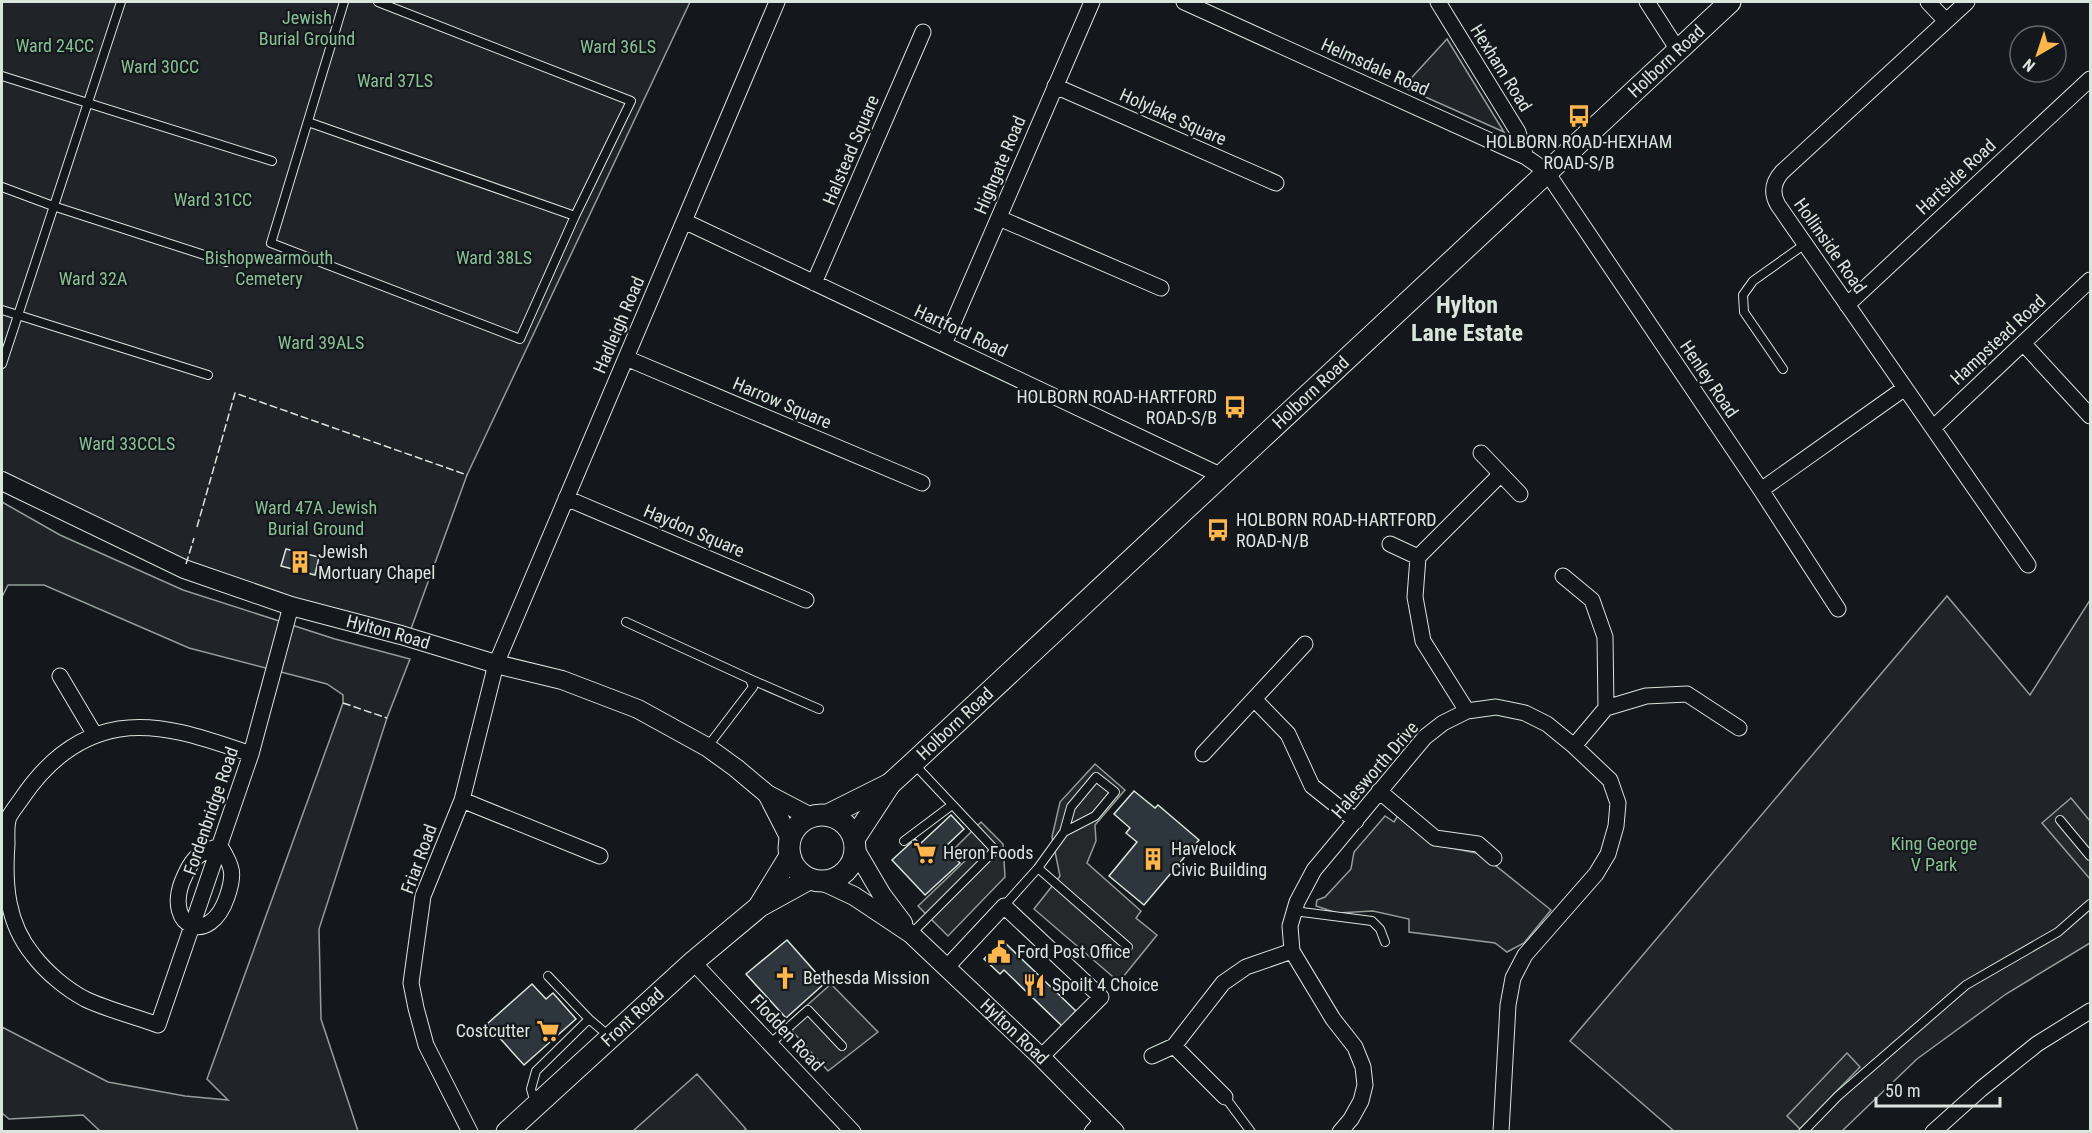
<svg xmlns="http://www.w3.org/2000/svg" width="2092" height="1133" font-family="'Roboto Condensed',sans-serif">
<rect width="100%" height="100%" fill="#14181c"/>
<path fill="#202428" stroke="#939e99" stroke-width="1.5" d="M2,2H690L467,475L408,637L291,606L2,481Z
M1447,39L1504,132L1403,87Z
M2,502L60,535L183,590L335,639L410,659L387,718L319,929L321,1019L358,1131H100L83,1115L9,1119L2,1113V1027L108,1082L185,1096L228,1100L207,1079L343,703V695L327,684L189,648L44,585H8L2,597Z
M1947,596L2030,695L2090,600V943L2006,994L1917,1059L1842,1131H1674L1570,1041Z
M1399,814L1432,844L1481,854L1551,910L1524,943L1507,952L1495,943L1409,932V919L1373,911L1337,913L1316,906L1317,900L1325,897L1351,869L1354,852L1385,816L1394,822Z
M697,1074L746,1129L743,1131H633Z"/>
<path fill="#24282b" stroke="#939e99" stroke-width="1.5" d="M1095,764L1125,790L1095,825L1096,841L1087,863L1141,911L1136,918L1157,935L1119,982L1034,909L1060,876L1052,837L1060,802Z
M2071,798L2090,821V879L2042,823Z
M981,822L1003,844L1005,877L948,936L918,906L966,860L955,848Z
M831,984L878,1032L828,1071L786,1024Z
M1847,1053L1860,1067L1800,1129L1787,1116Z"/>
<path fill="#2c363c" stroke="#d8e6dc" stroke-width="1.5" d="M286,549L319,557L315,575L281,566Z
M1134,791L1155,808L1158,805L1199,840L1144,905L1109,876L1137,842L1126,833L1130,828L1114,814Z
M951,815L964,829L945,847L960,863L925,895L892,860L915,839L920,844Z
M787,940L825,983L786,1018L746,974Z
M1002,940L1076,1011L1062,1026L1004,970L1000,974L984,959Z
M532,984L546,999L553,993L576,1019L524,1065L487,1024Z"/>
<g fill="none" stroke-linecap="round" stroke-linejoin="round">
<g stroke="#d8e6dc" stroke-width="10">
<path id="service" d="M344,2L271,243L520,339L575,216L631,101L378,2
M2,76L272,161
M308,122L575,216
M2,187L53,206L226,262
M2,310L208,375
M2,364L121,2
M1783,369L1744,312L1743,295L1753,281L1805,244
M626,622L750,679L753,687L708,746
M750,679L819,709
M2060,820L2090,856
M904,841L952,805
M1038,868L1064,832L1095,816L1115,792L1096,777L1071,807L1064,832
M1004,906L1038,868L1128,947
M1294,911L1372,921L1380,929L1385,942
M912,933L995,850L915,765
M548,976L589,1019
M771,1043L808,1010L842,1046
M1225,1097L1251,1132
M535,1103L531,1089L536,1071L589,1019L609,1036
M1803,1132L1838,1096L1966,985L2058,932L2090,904"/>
</g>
<g stroke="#d8e6dc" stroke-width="17">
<path id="minor" d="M1184,2L1526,157L1546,171L1761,490L1838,609
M1438,2L1518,132L1526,157
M1647,2L1678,50
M1928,2L1946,21
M1967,2L1782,172C1773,182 1771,193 1778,205L2028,565
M1055,86L1276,183
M999,218L1161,288
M684,221L1222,476
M814,283L923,32
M1847,305L2090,79
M2023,343L2090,416
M944,344L1092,2
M626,358L922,483
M1933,428L2090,280
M1481,453L1520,494
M1761,490L1905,388
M566,498L806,600
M1390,544L1418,557
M1563,576L1592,600L1605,637L1606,708
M60,676L95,735
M1255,700L1288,734L1312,786L1356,821
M1467,711L1423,641L1415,597L1418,557L1501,474
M1574,746L1606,708L1646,696L1687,694L1739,728
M251,754C210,740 163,722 119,729C77,736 45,764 22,798C18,804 12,811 9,817C6,824 7,836 7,844C4,885 7,923 33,955C46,972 66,989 85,999C108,1010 134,1016 158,1025L251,754L291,606
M1203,754L1305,644
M1379,791L1435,838L1478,844L1494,858
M462,800L600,856
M220,846C233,867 235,874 227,897C210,947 165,928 182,882C191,860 196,853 220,846Z
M693,962L853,1132
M947,967L1004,906L1101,997L1041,1057
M1174,1046L1225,1097
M1152,1056L1174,1046L1223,983L1246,967L1292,951
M470,1132L426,1045L416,1008L411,983L423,896L462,800L496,664L777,2
M1092,1132L1103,1119
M1340,1132L1351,1119L1361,1101L1365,1085L1363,1067L1355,1047L1333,1019L1292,951L1290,926L1297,902L1314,870L1425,737L1443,723L1467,711L1496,707L1525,713L1547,724L1574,746L1610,780L1618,803L1616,826L1608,854L1596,874L1525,955L1513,978L1508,1005L1501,1132
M1933,1132L1981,1089L2037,1044L2090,1011"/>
</g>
<g stroke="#d8e6dc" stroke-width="20">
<g id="tertiary">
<path id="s1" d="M2,481L184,569L291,606L401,635L496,664L562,680L638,709L707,747L736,768L767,794L811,817"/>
<path d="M767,794L790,839"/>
<path d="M855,849L882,895L903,923"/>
<path id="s2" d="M822,881L854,896L911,934L1041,1057L1115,1132"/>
</g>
</g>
<g stroke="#d8e6dc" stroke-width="23">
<g id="secondary">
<path id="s3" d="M828,815L890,784L913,763L1730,2"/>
<circle cx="822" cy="848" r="33"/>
<path d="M854,839L890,784"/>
<path d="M760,905L790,856"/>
<path id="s4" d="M507,1132L693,962L760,906L809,879"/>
</g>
</g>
<use href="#service" stroke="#14181c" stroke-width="8"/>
<use href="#minor" stroke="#14181c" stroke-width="15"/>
<use href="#tertiary" stroke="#14181c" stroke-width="18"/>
<use href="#secondary" stroke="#14181c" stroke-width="21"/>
<path stroke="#d8e6dc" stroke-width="1.5" stroke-dasharray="8 3" stroke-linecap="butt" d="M197,527L235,393L467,475
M186,564L194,538
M343,703L387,718"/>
</g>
<defs>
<g id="bus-bare" transform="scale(1.8)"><path d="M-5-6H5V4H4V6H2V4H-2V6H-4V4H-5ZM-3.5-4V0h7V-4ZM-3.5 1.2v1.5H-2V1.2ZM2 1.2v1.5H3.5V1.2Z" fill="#ffb74d" stroke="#14181c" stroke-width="2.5" paint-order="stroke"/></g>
<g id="building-bare" transform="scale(1.8)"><path d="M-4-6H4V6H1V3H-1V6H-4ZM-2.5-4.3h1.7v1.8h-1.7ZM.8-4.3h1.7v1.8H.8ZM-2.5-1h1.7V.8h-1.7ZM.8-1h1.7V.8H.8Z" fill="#ffb74d" stroke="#14181c" stroke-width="2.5" paint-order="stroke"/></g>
<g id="supermarket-bare" transform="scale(1.8)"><path d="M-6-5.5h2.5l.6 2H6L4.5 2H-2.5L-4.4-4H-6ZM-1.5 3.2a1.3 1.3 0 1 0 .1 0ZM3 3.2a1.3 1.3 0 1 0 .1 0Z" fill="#ffb74d" stroke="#14181c" stroke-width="2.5" paint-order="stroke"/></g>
<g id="civic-bare" transform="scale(1.8)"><path d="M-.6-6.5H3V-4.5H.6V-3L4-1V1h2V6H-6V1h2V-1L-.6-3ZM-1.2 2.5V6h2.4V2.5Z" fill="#ffb74d" stroke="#14181c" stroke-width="2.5" paint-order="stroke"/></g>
<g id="church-bare" transform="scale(1.8)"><path d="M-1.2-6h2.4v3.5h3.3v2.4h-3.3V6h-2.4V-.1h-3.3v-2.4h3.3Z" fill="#ffb74d" stroke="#14181c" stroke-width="2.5" paint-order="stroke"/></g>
<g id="restaurant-bare" transform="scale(1.8)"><path d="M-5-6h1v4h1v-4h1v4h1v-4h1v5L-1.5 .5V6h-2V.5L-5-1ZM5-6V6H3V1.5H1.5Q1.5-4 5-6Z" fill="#ffb74d" stroke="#14181c" stroke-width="2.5" paint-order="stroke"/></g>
</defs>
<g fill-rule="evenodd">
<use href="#bus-bare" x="1579" y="116"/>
<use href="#bus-bare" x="1235" y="407"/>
<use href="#bus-bare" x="1218" y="530"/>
<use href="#building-bare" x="300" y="562"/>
<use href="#supermarket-bare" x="925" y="853"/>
<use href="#building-bare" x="1153" y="859"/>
<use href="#civic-bare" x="999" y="952"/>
<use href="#church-bare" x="785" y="978"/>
<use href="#restaurant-bare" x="1034" y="985"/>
<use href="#supermarket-bare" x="548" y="1031"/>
</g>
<g text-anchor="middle" stroke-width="4.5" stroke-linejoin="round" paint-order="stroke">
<g font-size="18" fill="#8ac095" stroke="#14181c">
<text x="307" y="24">Jewish<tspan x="307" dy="21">Burial Ground</tspan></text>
<text x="55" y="52">Ward 24CC</text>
<text x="618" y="53">Ward 36LS</text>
<text x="160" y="73">Ward 30CC</text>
<text x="395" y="87">Ward 37LS</text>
<text x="213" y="206">Ward 31CC</text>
<text x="269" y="264">Bishopwearmouth<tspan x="269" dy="21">Cemetery</tspan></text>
<text x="494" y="264">Ward 38LS</text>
<text x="93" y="285">Ward 32A</text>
<text x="321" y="349">Ward 39ALS</text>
<text x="127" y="450">Ward 33CCLS</text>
<text x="316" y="514">Ward 47A Jewish<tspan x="316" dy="21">Burial Ground</tspan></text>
<text x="1934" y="850">King George<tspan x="1934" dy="21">V Park</tspan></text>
</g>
<g font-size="18" fill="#d8e6dc" stroke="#14181c">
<text dy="6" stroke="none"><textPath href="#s3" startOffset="1130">Holborn Road</textPath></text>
<text transform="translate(1375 67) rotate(24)" y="6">Helmsdale Road</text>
<text transform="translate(1501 68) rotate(58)" y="6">Hexham Road</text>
<text transform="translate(1173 117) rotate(24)" y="6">Holylake Square</text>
<text transform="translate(851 150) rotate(-67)" y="6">Halstead Square</text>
<text transform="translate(1000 165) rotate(-67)" y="6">Highgate Road</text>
<text transform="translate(1956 177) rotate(-43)" y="6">Hartside Road</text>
<text transform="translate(1830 246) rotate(55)" y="6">Hollinside Road</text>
<text transform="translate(619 325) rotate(-67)" y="6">Hadleigh Road</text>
<text transform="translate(961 331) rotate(25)" y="6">Hartford Road</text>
<text transform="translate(1998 340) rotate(-43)" y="6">Hampstead Road</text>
<text transform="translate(1709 379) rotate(56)" y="6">Henley Road</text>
<text dy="6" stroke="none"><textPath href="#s3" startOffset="644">Holborn Road</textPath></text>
<text transform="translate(782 403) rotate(23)" y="6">Harrow Square</text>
<text transform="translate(694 531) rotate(23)" y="6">Haydon Square</text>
<text dy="6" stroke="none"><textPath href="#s1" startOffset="416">Hylton Road</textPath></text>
<text dy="6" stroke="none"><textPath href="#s3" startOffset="158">Holborn Road</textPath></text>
<text transform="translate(1375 770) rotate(-49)" y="6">Halesworth Drive</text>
<text transform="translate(211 811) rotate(-71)" y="6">Fordenbridge Road</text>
<text transform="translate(419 859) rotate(-70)" y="6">Friar Road</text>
<text dy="6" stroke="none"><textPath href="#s4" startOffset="170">Front Road</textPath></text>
<text dy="6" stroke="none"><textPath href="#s2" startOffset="246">Hylton Road</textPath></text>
<text transform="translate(787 1033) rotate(47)" y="6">Flodden Road</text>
</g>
<g font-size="18" fill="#d8e6dc" stroke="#14181c" text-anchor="start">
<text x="1579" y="148" text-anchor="middle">HOLBORN ROAD-HEXHAM<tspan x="1579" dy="21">ROAD-S/B</tspan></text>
<text x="1217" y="403" text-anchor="end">HOLBORN ROAD-HARTFORD<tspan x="1217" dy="21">ROAD-S/B</tspan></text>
<text x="1236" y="526">HOLBORN ROAD-HARTFORD<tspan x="1236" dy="21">ROAD-N/B</tspan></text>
<text x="318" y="558">Jewish<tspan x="318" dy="21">Mortuary Chapel</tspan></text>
<text x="1171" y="855">Havelock<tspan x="1171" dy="21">Civic Building</tspan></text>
<text x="943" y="859">Heron Foods</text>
<text x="1017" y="958">Ford Post Office</text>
<text x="803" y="984">Bethesda Mission</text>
<text x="1052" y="991">Spoilt 4 Choice</text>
<text x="530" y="1037" text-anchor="end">Costcutter</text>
</g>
<g font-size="24" font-weight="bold" fill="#d8e6dc" stroke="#14181c">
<text x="1467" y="313">Hylton<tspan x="1467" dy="28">Lane Estate</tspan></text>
</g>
</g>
<rect width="2092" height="1133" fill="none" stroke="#d8e6dc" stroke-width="6"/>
<g transform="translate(2038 54) rotate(219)"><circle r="28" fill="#14181c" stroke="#626a69" stroke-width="1.5"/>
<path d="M0-4.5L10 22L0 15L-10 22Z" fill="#ffb74d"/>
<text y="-9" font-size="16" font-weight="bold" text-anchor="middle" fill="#d8e6dc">N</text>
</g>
<path d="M1876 1097v9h124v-9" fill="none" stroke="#d8e6dc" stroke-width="3"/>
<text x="1885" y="1097" font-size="18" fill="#d8e6dc" stroke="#14181c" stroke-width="4.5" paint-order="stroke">50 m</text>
</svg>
